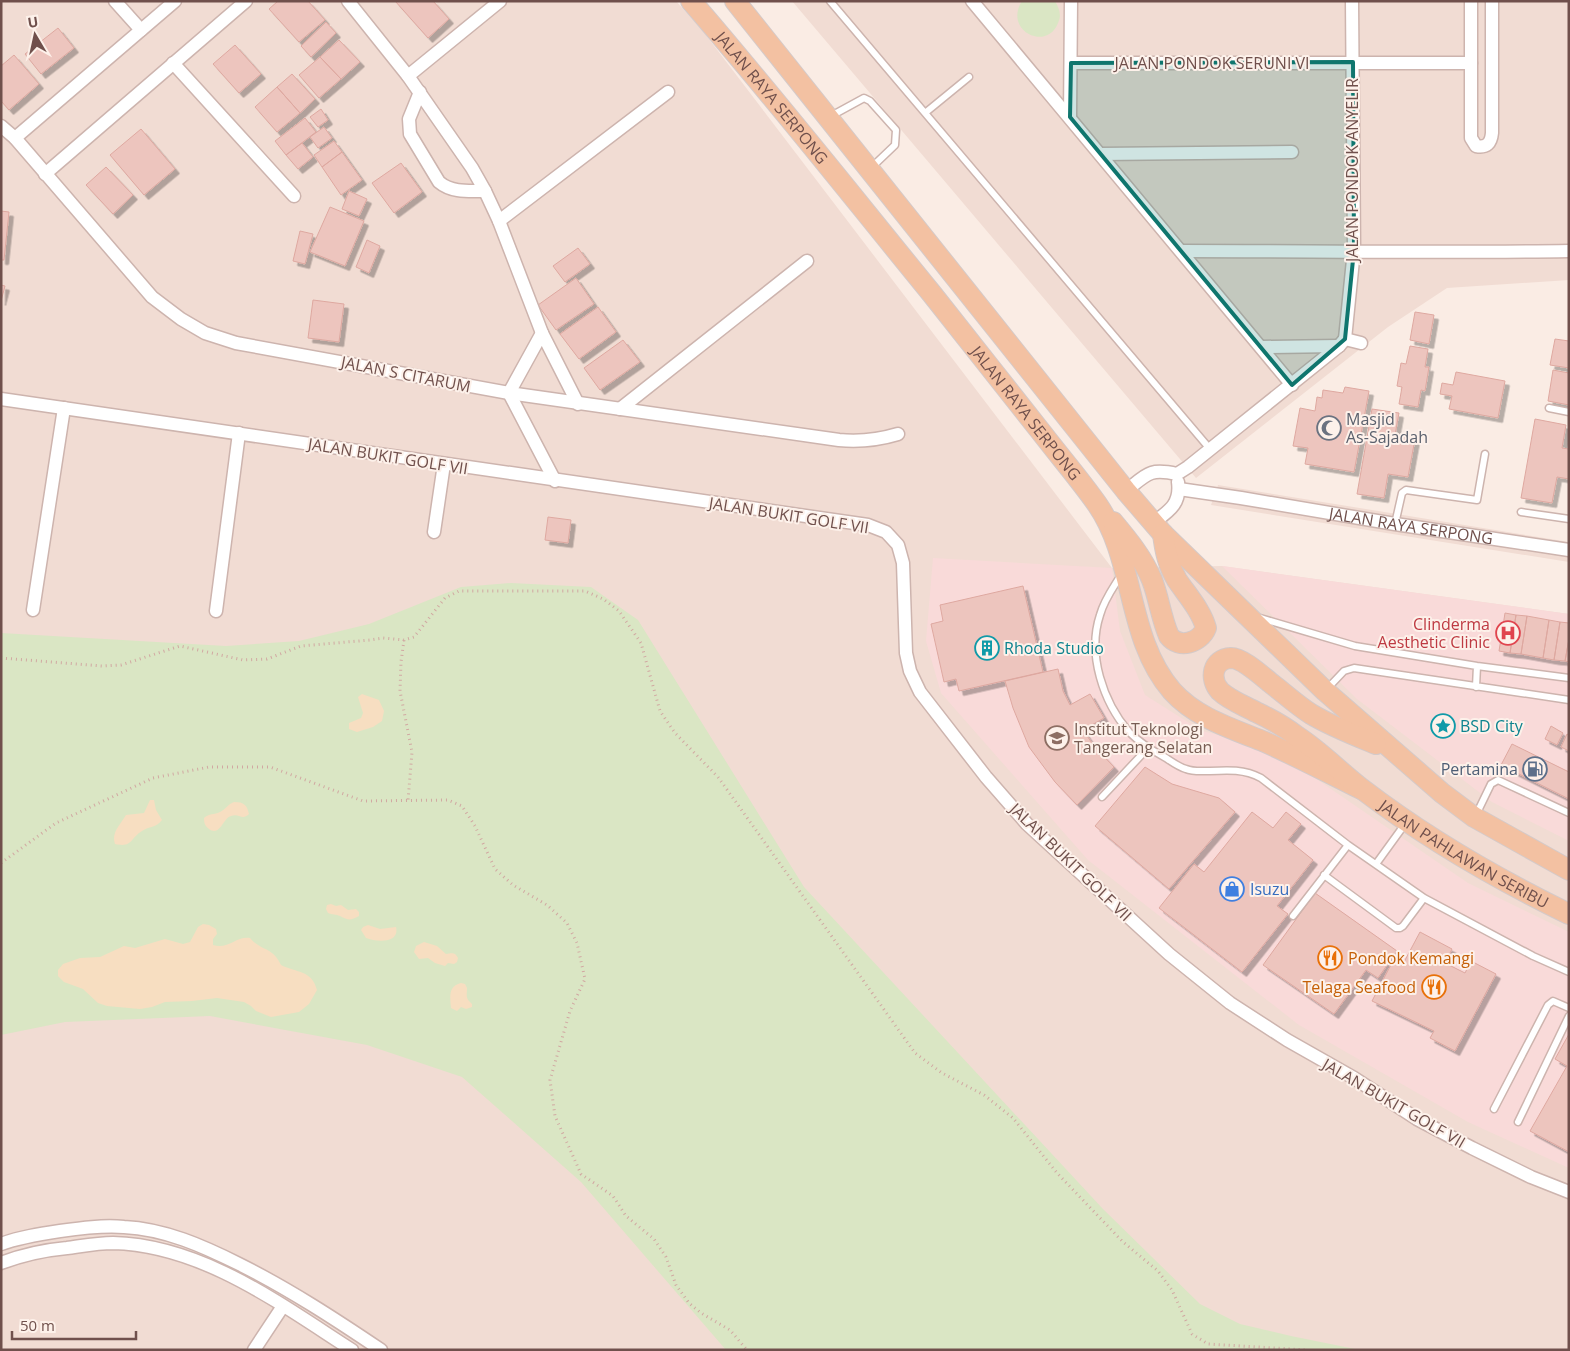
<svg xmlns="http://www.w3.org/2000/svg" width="1570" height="1351" font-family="'Open Sans',sans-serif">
<defs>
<filter id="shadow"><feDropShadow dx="4.5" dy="4.5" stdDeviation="0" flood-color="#0004"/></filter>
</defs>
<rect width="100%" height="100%" fill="#faece4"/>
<path fill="#f1dcd3" d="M1,1H676L702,30L1112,568L1222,566L1569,614V1350H1Z
M792,1H1569V280L1447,288L1388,327L1196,478Z
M1218,485L1569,542V562L1211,505Z"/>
<path fill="#f9dad9" d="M933,558L1112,568L1120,631L1145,695L1202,731L1251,743L1312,776L1468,883L1569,932V1168L1468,1122L1299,1025L1088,860L941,693L926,641Z
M1222,566L1569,614V841L1492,802L1357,699Z"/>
<path fill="#dae6c4" d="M1022,1H1055C1059,8 1062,15 1058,23C1047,52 1003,31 1022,1Z
M511,583L591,587L638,620L804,887L1103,1209L1200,1304L1240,1324L1291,1336L1360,1350H726L581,1182L462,1077L367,1045L210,1016L65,1022L1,1035V633L226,646L299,641L369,624L461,587Z"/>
<path fill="#f7dec1" d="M362,694L379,700L384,711L382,721L373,727L357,732L349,729V723L361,718L363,713L358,697Z
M150,800H154L156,810L162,820C156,828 149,826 142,831C130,838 133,848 115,844C111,833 120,825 126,815L144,813Z
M234,802C244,802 247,805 249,814C242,821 239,813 231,816C223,818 220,837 209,829C205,826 204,823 204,818C209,813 214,815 220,812C226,809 228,804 234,802Z
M331,904L336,906L341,905L348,910L356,909L359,912V916C350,921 348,920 340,916C336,914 332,915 328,913L326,909L327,905Z
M203,924L209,925L216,929L217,934L213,939V945C228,950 236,936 250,938C262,952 272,946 281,965C297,973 312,970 317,990L309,1004L299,1012L271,1017L256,1011L251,1006L244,1002L217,998L192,1001L165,1002L152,1007L140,1009L107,1006L98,1003L83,989L64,982L58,976V970L63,964L80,958L100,957L124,946L135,948L165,939L183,944L190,942L198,927Z
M368,925L380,929L396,927C400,944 376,942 366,938L361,930L363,927Z
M424,942L437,946L446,954C452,953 455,952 458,958L457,962L454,964L448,963L445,966L435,963L428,958L419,959L414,952L416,946Z
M461,983L465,984L467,988C467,996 465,998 472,1004V1007L466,1009L461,1007L457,1011L451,1008C450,997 448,986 461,983Z"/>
<path fill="#edc5be" stroke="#dea8a0" filter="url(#shadow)" d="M278,1H308L325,20L299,42L269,9Z
M395,1H433L449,19L428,38Z
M326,22L336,33L311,57L301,46Z
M58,28L74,48L41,74L25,54Z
M339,40L360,62L341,79L320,57Z
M235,45L261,74L239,93L213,64Z
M14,55L39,84L9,110L1,101V66Z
M320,57L341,79L319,98L299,75Z
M292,74L315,99L300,113L277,87Z
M277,87L300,113L277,132L255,107Z
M321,109L328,120L318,127L310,117Z
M305,118L316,132L286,155L275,141Z
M324,127L332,138L318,148L310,137Z
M141,129L175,169L144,195L110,155Z
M334,141L342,152L322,167L314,155Z
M302,143L313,157L298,169L286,155Z
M342,152L362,180L341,195L322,167Z
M401,163L422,192L394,213L372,183Z
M106,167L133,195L113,214L86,185Z
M349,191L367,199L359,216L342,209Z
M330,207L364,221L345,266L310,252Z
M1,211L9,212L4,260H1Z
M300,231L313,234L305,264L293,261Z
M367,240L380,246L369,273L356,267Z
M578,248L590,264L565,282L553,266Z
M576,278L594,304L556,330L538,305Z
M1,285L5,286L1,301Z
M313,300L344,304L339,342L308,338Z
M598,307L616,332L579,359L560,334Z
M1415,312L1434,315L1429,344L1410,340Z
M1555,339L1569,341V368L1550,365Z
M623,340L640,362L600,390L584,368Z
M1410,346L1428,349L1425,367H1429L1425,391L1421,390L1418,407L1399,404L1402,387L1397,386L1401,363L1406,364Z
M1553,370L1569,373V405L1548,401Z
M1456,372L1505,381L1498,418L1449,409L1452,396L1440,394L1442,383L1453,385Z
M1345,387L1369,391L1354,472L1305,464L1308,448L1293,446L1300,408L1315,411L1317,397L1322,398L1323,390L1343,393Z
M1372,409L1399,413L1395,435L1415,439L1408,477L1388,474L1384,498L1357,494Z
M1535,419L1566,425L1562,448L1569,449V479L1557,477L1552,503L1521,498Z
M548,517L571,520L568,543L545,540Z
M1023,586L1043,672L959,691L956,679L944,682L931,624L943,621L940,605Z
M1505,613L1516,615L1510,653L1499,651Z
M1516,615L1527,616L1521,654L1510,653Z
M1527,616L1549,620L1543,658L1521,654Z
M1549,620L1560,622L1554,660L1543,658Z
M1560,622L1569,623V639L1565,661L1554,660Z
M1569,639V662L1565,661Z
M1058,669L1063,691L1070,705L1090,694L1104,718L1083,730L1094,746L1114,767L1077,805L1055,782L1029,747L1013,708L1005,681Z
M1551,726L1563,733L1557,745L1545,739Z
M1567,734L1569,735V751L1561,747Z
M1512,744L1569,772V799L1501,765Z
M1145,767L1172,784L1219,798L1235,812L1169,889L1095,826Z
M1252,812L1273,828L1286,812L1301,824L1288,840L1313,860L1277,906L1288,914L1242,972L1159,908L1194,864L1204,872Z
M1315,893L1397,951L1378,978L1366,970L1334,1014L1263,965Z
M1420,932L1452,949L1445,963L1465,973L1471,961L1496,974L1455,1051L1430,1038L1434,1031L1372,1001L1395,957L1404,962Z
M1569,1034V1152L1530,1131L1567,1066L1555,1059Z"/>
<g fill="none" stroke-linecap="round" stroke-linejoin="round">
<g stroke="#cdb4ae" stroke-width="9">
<path id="service" d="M830,1L1210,449
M925,113L969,77
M831,116L864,98L870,101L896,130L895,145L872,167
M1549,408L1569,412
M1521,512L1569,519
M1395,524L1402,493L1406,490L1477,500L1485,454
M1121,575C1113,588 1104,600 1100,615C1087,654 1103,702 1129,732C1140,743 1153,751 1166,758C1172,762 1179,767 1186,769C1193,772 1202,771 1209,771C1228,770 1244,769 1261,778L1348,845L1424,898L1533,956L1569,972
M1260,618L1355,646L1477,666L1569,678
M1476,687L1477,666
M1326,690L1344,671L1354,668L1569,700
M1102,797L1148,748
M1476,815L1491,784L1498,780L1569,813
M1376,864L1405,824
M1324,875L1396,928H1400L1403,926L1424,898
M1293,916L1348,845
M1494,1109L1548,1005L1553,1001L1569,1008
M1518,1122L1569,1016"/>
</g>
<g stroke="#cdb4ae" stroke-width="15">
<g id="minor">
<path d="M115,1L141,30"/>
<path d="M348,1L408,76L472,168L485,191L499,221L542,333"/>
<path d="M972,1L1292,385"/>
<path d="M1471,1V138L1476,146C1487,148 1491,143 1492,133V1"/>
<path d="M173,63L294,196"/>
<path d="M1071,63H1471"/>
<path d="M408,76L500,1"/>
<path d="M420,92L409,119L410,134L439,182C452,193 469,191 485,191"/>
<path d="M1070,117L1071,1"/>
<path d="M1,126L15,138L152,297L181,319L205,333L236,343L509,393L839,440C860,442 878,440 898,434"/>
<path d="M15,138L175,1"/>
<path d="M1100,154L1292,152"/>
<path d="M45,174L246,1"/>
<path d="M499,221L668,92"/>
<path d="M1181,251C1310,251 1439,253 1569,251"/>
<path d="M1345,339L1354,250L1352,1"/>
<path d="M1345,339L1361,343"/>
<path d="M1261,347L1339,346"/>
<path d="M1,399L868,525L886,532L898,545L903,563L906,653L910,671L920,692L986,777L1027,824L1169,954L1230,1003L1287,1040L1354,1078L1417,1119L1472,1148L1531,1177L1569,1192"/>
<path d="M620,409L807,261"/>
<path d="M555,481L509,393L542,333L578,404"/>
<path id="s1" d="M1179,489L1241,498L1395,524L1569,550"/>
<path d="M1126,491C1147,474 1149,468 1177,474L1188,467L1339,346L1345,339"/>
<path d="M1153,523C1169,511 1181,504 1178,482"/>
<path d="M434,532L444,464"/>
<path d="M33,610L64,408"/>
<path d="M216,611L239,433"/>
<path d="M1,1244C20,1237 40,1234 60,1231C81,1228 103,1225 124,1227C165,1229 203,1246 239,1264C289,1289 335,1319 381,1350"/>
<path d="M1,1263C22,1255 45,1250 67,1248C82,1246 98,1243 113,1243C202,1245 280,1304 352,1350"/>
<path d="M254,1350L283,1306"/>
</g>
</g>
<g stroke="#d4cac9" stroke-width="22">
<g id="primary">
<path id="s2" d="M691,1C774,97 852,196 932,294C970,342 1007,389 1045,437C1062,459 1081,481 1097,504C1136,560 1126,638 1172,691C1196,718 1233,729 1265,742C1298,757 1329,773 1361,789"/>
<path d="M735,1L1126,491L1163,534L1325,691L1442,793L1474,817L1569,870"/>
<path d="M1113,522C1128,540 1143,558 1152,580C1159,598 1161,618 1169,636C1179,649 1200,643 1206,628C1201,610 1187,595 1177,580C1168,565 1165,551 1163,534"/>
<path id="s3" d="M1376,744C1354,735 1331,726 1311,714C1297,705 1285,694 1272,684C1263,677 1243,658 1231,658C1212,659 1209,679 1220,691C1229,700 1245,706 1256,712C1271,719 1285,727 1298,737C1321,752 1340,772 1362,789C1426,838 1497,879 1569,914"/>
</g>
</g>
<path stroke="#d1a8a2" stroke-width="3" stroke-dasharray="1 4" stroke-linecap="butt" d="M404,640L401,662L400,691L412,752L408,801
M1,658L102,666L121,665L180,646L243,660L267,659L301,646L370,640L383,638L404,640L414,637L445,598L459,591H585L603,599L619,611L641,643L660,711L675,733L718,777L915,1053L942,1073L984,1095L1013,1118L1057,1173L1123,1242L1158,1271L1172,1290L1192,1334L1208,1344L1308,1350
M1,863L56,823L153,778L209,767H270L363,801L448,800L462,806L475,826L495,869L513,885L547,905L567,923L577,943L585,979L570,1011L550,1080L555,1116L581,1174L613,1196L626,1216L654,1239L666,1257L676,1285L689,1303L701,1313L730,1330L747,1350"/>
<use href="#service" stroke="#fff" stroke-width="6"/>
<use href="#minor" stroke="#fff" stroke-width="12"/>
<use href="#primary" stroke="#f3c1a2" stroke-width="20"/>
</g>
<path fill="#0f766e" fill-opacity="0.2" stroke="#0f766e" stroke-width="4" stroke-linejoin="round" d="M1353,62L1354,250L1345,339L1292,385L1070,117L1071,63Z"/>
<defs>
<g id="mosque-ring" transform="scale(1.25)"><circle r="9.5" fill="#fdf1ea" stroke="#6b7280" stroke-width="1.5"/><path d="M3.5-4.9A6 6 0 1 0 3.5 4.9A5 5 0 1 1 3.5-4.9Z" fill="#6b7280"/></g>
<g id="hospital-ring" transform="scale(1.25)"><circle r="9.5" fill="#fdf1ea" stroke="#e0444e" stroke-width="1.5"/><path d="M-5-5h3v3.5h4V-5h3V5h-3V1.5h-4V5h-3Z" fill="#e0444e"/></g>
<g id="building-ring" transform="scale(1.25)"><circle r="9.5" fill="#fdf1ea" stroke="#0f9aa8" stroke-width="1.5"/><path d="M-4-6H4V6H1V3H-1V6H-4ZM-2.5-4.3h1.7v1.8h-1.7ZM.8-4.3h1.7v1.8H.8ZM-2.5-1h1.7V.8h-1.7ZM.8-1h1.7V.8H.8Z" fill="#0f9aa8"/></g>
<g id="sight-ring" transform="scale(1.25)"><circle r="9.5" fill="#fdf1ea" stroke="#0f9aa8" stroke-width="1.5"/><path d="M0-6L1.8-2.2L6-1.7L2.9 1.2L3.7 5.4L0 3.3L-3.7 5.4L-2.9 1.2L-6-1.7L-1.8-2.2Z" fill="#0f9aa8"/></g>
<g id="university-ring" transform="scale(1.25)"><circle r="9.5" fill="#fdf1ea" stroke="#8d6e63" stroke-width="1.5"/><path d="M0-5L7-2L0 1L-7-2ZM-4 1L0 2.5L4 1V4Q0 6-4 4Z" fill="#8d6e63"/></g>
<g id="fuel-ring" transform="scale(1.25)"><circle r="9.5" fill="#fdf1ea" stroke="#5c6f8a" stroke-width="1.5"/><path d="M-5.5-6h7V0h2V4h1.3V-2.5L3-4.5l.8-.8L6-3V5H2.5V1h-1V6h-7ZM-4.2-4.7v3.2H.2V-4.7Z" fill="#5c6f8a"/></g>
<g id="shop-ring" transform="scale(1.25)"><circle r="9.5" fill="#fdf1ea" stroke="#3f7fe0" stroke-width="1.5"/><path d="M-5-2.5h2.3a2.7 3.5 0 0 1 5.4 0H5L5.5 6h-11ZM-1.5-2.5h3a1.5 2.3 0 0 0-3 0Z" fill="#3f7fe0"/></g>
<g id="restaurant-ring" transform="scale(1.25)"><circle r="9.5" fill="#fdf1ea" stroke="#e8710a" stroke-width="1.5"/><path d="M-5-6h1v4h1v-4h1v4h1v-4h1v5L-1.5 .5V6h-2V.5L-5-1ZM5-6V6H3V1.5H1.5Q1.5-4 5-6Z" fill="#e8710a"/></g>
</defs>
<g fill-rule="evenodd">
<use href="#mosque-ring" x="1329" y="428"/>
<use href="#hospital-ring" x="1508" y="633"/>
<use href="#building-ring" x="987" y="648"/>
<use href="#sight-ring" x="1443" y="726"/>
<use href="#university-ring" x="1057" y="738"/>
<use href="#fuel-ring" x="1535" y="769"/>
<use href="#shop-ring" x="1232" y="889"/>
<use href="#restaurant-ring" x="1330" y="958"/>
<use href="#restaurant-ring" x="1434" y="987"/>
</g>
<g text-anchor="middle" stroke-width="4" stroke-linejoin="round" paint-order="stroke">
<g font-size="16" fill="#70504c" stroke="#fdf1ea">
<text x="1212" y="69">JALAN PONDOK SERUNI VI</text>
<text dy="6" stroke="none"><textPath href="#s2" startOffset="126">JALAN RAYA SERPONG</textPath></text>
<text transform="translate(1352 170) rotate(-90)" y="6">JALAN PONDOK ANYELIR</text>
<text transform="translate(406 374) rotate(11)" y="6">JALAN S CITARUM</text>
<text dy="6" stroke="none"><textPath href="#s2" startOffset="531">JALAN RAYA SERPONG</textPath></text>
<text transform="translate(388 456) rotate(9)" y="6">JALAN BUKIT GOLF VII</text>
<text transform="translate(789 515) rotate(9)" y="6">JALAN BUKIT GOLF VII</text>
<text dy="6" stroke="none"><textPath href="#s1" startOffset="235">JALAN RAYA SERPONG</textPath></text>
<text dy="6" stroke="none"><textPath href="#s3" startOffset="509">JALAN PAHLAWAN SERIBU</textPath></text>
<text transform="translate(1071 862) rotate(44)" y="6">JALAN BUKIT GOLF VII</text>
<text transform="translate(1394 1103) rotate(30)" y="6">JALAN BUKIT GOLF VII</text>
</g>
<g font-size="16" fill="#5b616d" stroke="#fdf1ea" text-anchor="start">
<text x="1346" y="425">Masjid<tspan x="1346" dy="18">As-Sajadah</tspan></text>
</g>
<g font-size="16" fill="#be3a42" stroke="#fdf1ea" text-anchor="end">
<text x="1490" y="630">Clinderma<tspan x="1490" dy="18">Aesthetic Clinic</tspan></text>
</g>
<g font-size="16" fill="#0d838f" stroke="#fdf1ea" text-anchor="start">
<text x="1004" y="654">Rhoda Studio</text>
<text x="1460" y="732">BSD City</text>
</g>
<g font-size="16" fill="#785e54" stroke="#fdf1ea" text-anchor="start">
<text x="1074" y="735">Institut Teknologi<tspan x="1074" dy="18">Tangerang Selatan</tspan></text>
</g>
<g font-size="16" fill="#4e5e75" stroke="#fdf1ea" text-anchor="end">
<text x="1518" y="775">Pertamina</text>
</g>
<g font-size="16" fill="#366cbe" stroke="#fdf1ea" text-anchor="start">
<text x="1250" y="895">Isuzu</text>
</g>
<g font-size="16" fill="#c56008" stroke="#fdf1ea" text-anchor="start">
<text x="1348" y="964">Pondok Kemangi</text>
<text x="1416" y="993" text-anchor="end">Telaga Seafood</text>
</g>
</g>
<rect width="1570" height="1351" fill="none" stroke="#70504c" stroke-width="5"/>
<g transform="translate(35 35) rotate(351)" stroke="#fdf1ea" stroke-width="4" paint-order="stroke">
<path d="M0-4L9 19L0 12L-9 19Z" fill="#70504c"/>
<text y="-8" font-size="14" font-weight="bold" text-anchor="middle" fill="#70504c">U</text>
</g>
<path d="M12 1331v8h124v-8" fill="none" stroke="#70504c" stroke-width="2.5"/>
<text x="20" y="1331" font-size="15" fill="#70504c" stroke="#fdf1ea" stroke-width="4" paint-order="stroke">50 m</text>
</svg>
